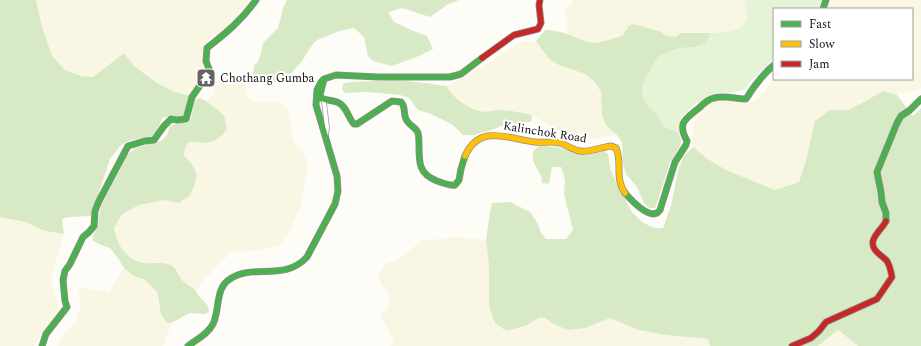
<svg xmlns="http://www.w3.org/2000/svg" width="921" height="346" font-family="Spectral,serif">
<rect width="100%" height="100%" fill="#fdfcf7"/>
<path fill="#f9f7e4" d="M36,0H249L245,11L232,24L208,41L204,49L205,75L191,96L175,92L157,83L134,66L124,53L93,77L81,76L65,70L52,56L42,27Z
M572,0H744L747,17L743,26L735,30L727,32L711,33H680L676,37L668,36L659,31L629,26L622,36H617L596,43L580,40L568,34L567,28L565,10L566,7L570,6L572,1Z
M831,0H921V88L897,95L883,91L862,103L847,110H830L807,157L799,182L775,190L726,170L706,158L693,147L692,139L694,121L701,109L712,103L724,100L735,103L747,104L759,98L774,79H912V9H827Z
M536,41L549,59L559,65L585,74L595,81L601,92L602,115L606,125L617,135L593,139H579L562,133L532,115L521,113L499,110L482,112L471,108L450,92L446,86L493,60L520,42Z
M227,76L238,77L243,79L248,96L251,100L258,102H278L285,106L289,110L292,137L294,142L302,151L307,161L308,169L301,205L290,231L279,246L257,251H244L230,253L202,282L196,291L183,281L175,268L157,263H145L135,260L122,250L116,239L114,228L122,214L139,205L164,200L179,203L193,166L184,155L185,148L189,142L209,143L220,138L224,115L206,101L213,95L216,86L221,78Z
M0,217L25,222L45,231L64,234L51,279L59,310L33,346H0Z
M455,237L486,240L489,266V306L525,326L539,318H545L554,324L585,328L610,318L638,330L667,335L708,339L710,346H390L394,340L380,316L388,308L390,296L381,284L378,276L386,263L397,260L421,241Z
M124,268L134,276L145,280L157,292L158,303L166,321L171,323L169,331L163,346H57L66,332L75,323L81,305L79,296V287L109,292Z
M838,330L847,338L858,346H818Z"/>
<path fill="#e7f3d7" d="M744,0H823L818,9H774V59L749,83L745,89L742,90L734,92L712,94L695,104L681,117L679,133L664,127L658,115L649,108L643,97L642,87L647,76L658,57L668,52L680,48L695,47L706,43L711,33C723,32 745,33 747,16C747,12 745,5 744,0Z"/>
<path fill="#d8eac5" d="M0,0H36L42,27L52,56L65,70L81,76L93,77L124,53L134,66L157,83L175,92L191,96L183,116L166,117L162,118L157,132L152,136L129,141L121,145L110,159L91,216L69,217L62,219L64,234L45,231L25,222L0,217Z
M287,0H459L447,5L430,17L402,8L388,12L394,22L411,30L427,36L433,49L419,56L392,66L373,61L368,56L364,37L354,28L339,31L317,40L312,45L302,61L289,76L283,79L276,82H267L260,84L255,82L253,76L254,65L258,62L261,53L263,43L278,28L281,17L283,8Z
M633,24L659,31L668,36L676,37L680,33H711L706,43L695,47L680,48L668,52L658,57L647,76L642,87L643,97L649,108L658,115L664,127L679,133L681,140L680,146L670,162L657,203L655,208H649L644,203L637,187L626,174L623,164L622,142L617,135L606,125L602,115L601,92L595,82L585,74L559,65L549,59L536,41L545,30C551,30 564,32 570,35C578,38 586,42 594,43C601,43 614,37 622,36L629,26Z
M398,80L425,83L446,86C453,97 467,108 480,111C486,113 493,110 499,110C510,110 522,113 532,115L531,122H521L504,125L494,129L474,135H463L453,125L431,114L418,110L409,98L400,95L368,92L345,93L342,89L344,83L353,82Z
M883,91L897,95L913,116L921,108V346H858L838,330L818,346H710L708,339L667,335L638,330L610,318L585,328L568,330L554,324L545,318H539L525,326L506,331L495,323L489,306V266L486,240L490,212L492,203L510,202L530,212L538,224L541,233L546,239H566L573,230L564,194L565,180L561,167H552L549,184L542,183L541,176L533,161V151L539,146L557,147L578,154L603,151L608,154L610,168L615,180L632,212L642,222L654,228H663L671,206L678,171L683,157L693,147L706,158L726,170L775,190L799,182L807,157L815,121L830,110H848L862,103Z
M200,98L206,101L224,115L227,129C214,146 209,143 189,142L185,148L184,155L193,166L197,175L194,187L189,196L179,203L164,200L139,205L122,214L114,228C117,245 127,262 147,263C154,264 161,262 168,264C177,267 177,273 182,280C185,283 190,286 194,289C197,292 197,294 200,297C205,303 208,303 209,312L205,314L190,313L171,323L166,322L161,314L157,292L145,280L134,276L124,268L118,258L110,248L101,245L92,240L94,233L97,226L101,207L106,196L119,172L127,155L135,148L161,141L167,135L170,126L179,123H188L191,118L195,100Z"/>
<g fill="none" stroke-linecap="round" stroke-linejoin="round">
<g stroke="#979795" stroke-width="5.5">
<path id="street" d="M322,99L324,102L327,127L326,136"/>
</g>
<g stroke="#8e8d8b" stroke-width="7">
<path id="fast" d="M823,9L826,0
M324,79L320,95L321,98C327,101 334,100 339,103C347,107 348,118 354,124H357L392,101L401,102C406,107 403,113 406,119C408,125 416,127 418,133C419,136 419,142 419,146C419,163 419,174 437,181C443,183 449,186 455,185L459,180L461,169L465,156
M625,193C632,201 643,213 653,214L657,213L660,210L675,162L686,145L687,141C677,123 685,119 699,108C703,104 708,99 714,98C725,95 736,99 746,99C754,86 762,75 774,65
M886,221V213L882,202L881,192L877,172L897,123L901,116L910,110L921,99
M42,346L46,334L67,307L65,301L63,280L65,271L70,264L83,237L89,232L94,226L95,211L99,201L128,146L145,141L154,140L164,126L171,119L177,120L186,119L192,97L208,74L209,69L206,61L207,48C226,33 242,20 256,0
M188,346C197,339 208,334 213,324C220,310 215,288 230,279C254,263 284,282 307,257L335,204L338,191L337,176L316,105L317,90L321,82L324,79L336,75L378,77H450L461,74L482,58"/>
</g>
<g stroke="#8e8d8b" stroke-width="7">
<path id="slow" d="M465,156C480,123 508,139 535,142C543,143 552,141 560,143C567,145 573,150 580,151C587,152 594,150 601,148C604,148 608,146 610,146C612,146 614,147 616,148C623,163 614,177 625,193"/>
</g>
<g stroke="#8e8d8b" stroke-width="7">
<path id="jam" d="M482,58L514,35L538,29L541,23L539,5L540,0
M792,346L811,338L819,331L826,322L877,299L892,277C891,272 890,266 887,261C882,255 871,251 873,241C875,233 883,228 886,221"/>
</g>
<use href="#street" stroke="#fffffe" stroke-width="4"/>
<use href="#fast" stroke="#4caf50" stroke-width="5.5"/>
<use href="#slow" stroke="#ffc107" stroke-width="5.5"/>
<use href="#jam" stroke="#c62828" stroke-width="5.5"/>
</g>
<defs>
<g id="temple-square" transform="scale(1)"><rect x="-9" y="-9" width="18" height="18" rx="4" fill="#646362" stroke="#fff"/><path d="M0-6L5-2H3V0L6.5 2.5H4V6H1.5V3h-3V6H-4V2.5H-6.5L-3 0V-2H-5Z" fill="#fff"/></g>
</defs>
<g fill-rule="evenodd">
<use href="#temple-square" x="206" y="78"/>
</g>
<g text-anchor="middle" stroke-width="4" stroke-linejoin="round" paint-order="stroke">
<g font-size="12" fill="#111" stroke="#fff" text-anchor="start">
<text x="220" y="82">Chothang Gumba</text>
</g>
<g font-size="12" fill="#111" stroke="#fff">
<text transform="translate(545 132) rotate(9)" y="4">Kalinchok Road</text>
</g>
</g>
<rect x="773" y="8" width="140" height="72" fill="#ffffff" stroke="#a0a0a0"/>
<rect x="781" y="21" width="20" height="6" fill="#4caf50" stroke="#a0a0a0"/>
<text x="809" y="28" font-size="12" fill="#111111">Fast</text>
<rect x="781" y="41" width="20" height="6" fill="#ffc107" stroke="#a0a0a0"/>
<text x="809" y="48" font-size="12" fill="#111111">Slow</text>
<rect x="781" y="61" width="20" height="6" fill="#c62828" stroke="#a0a0a0"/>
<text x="809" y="68" font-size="12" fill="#111111">Jam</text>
</svg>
